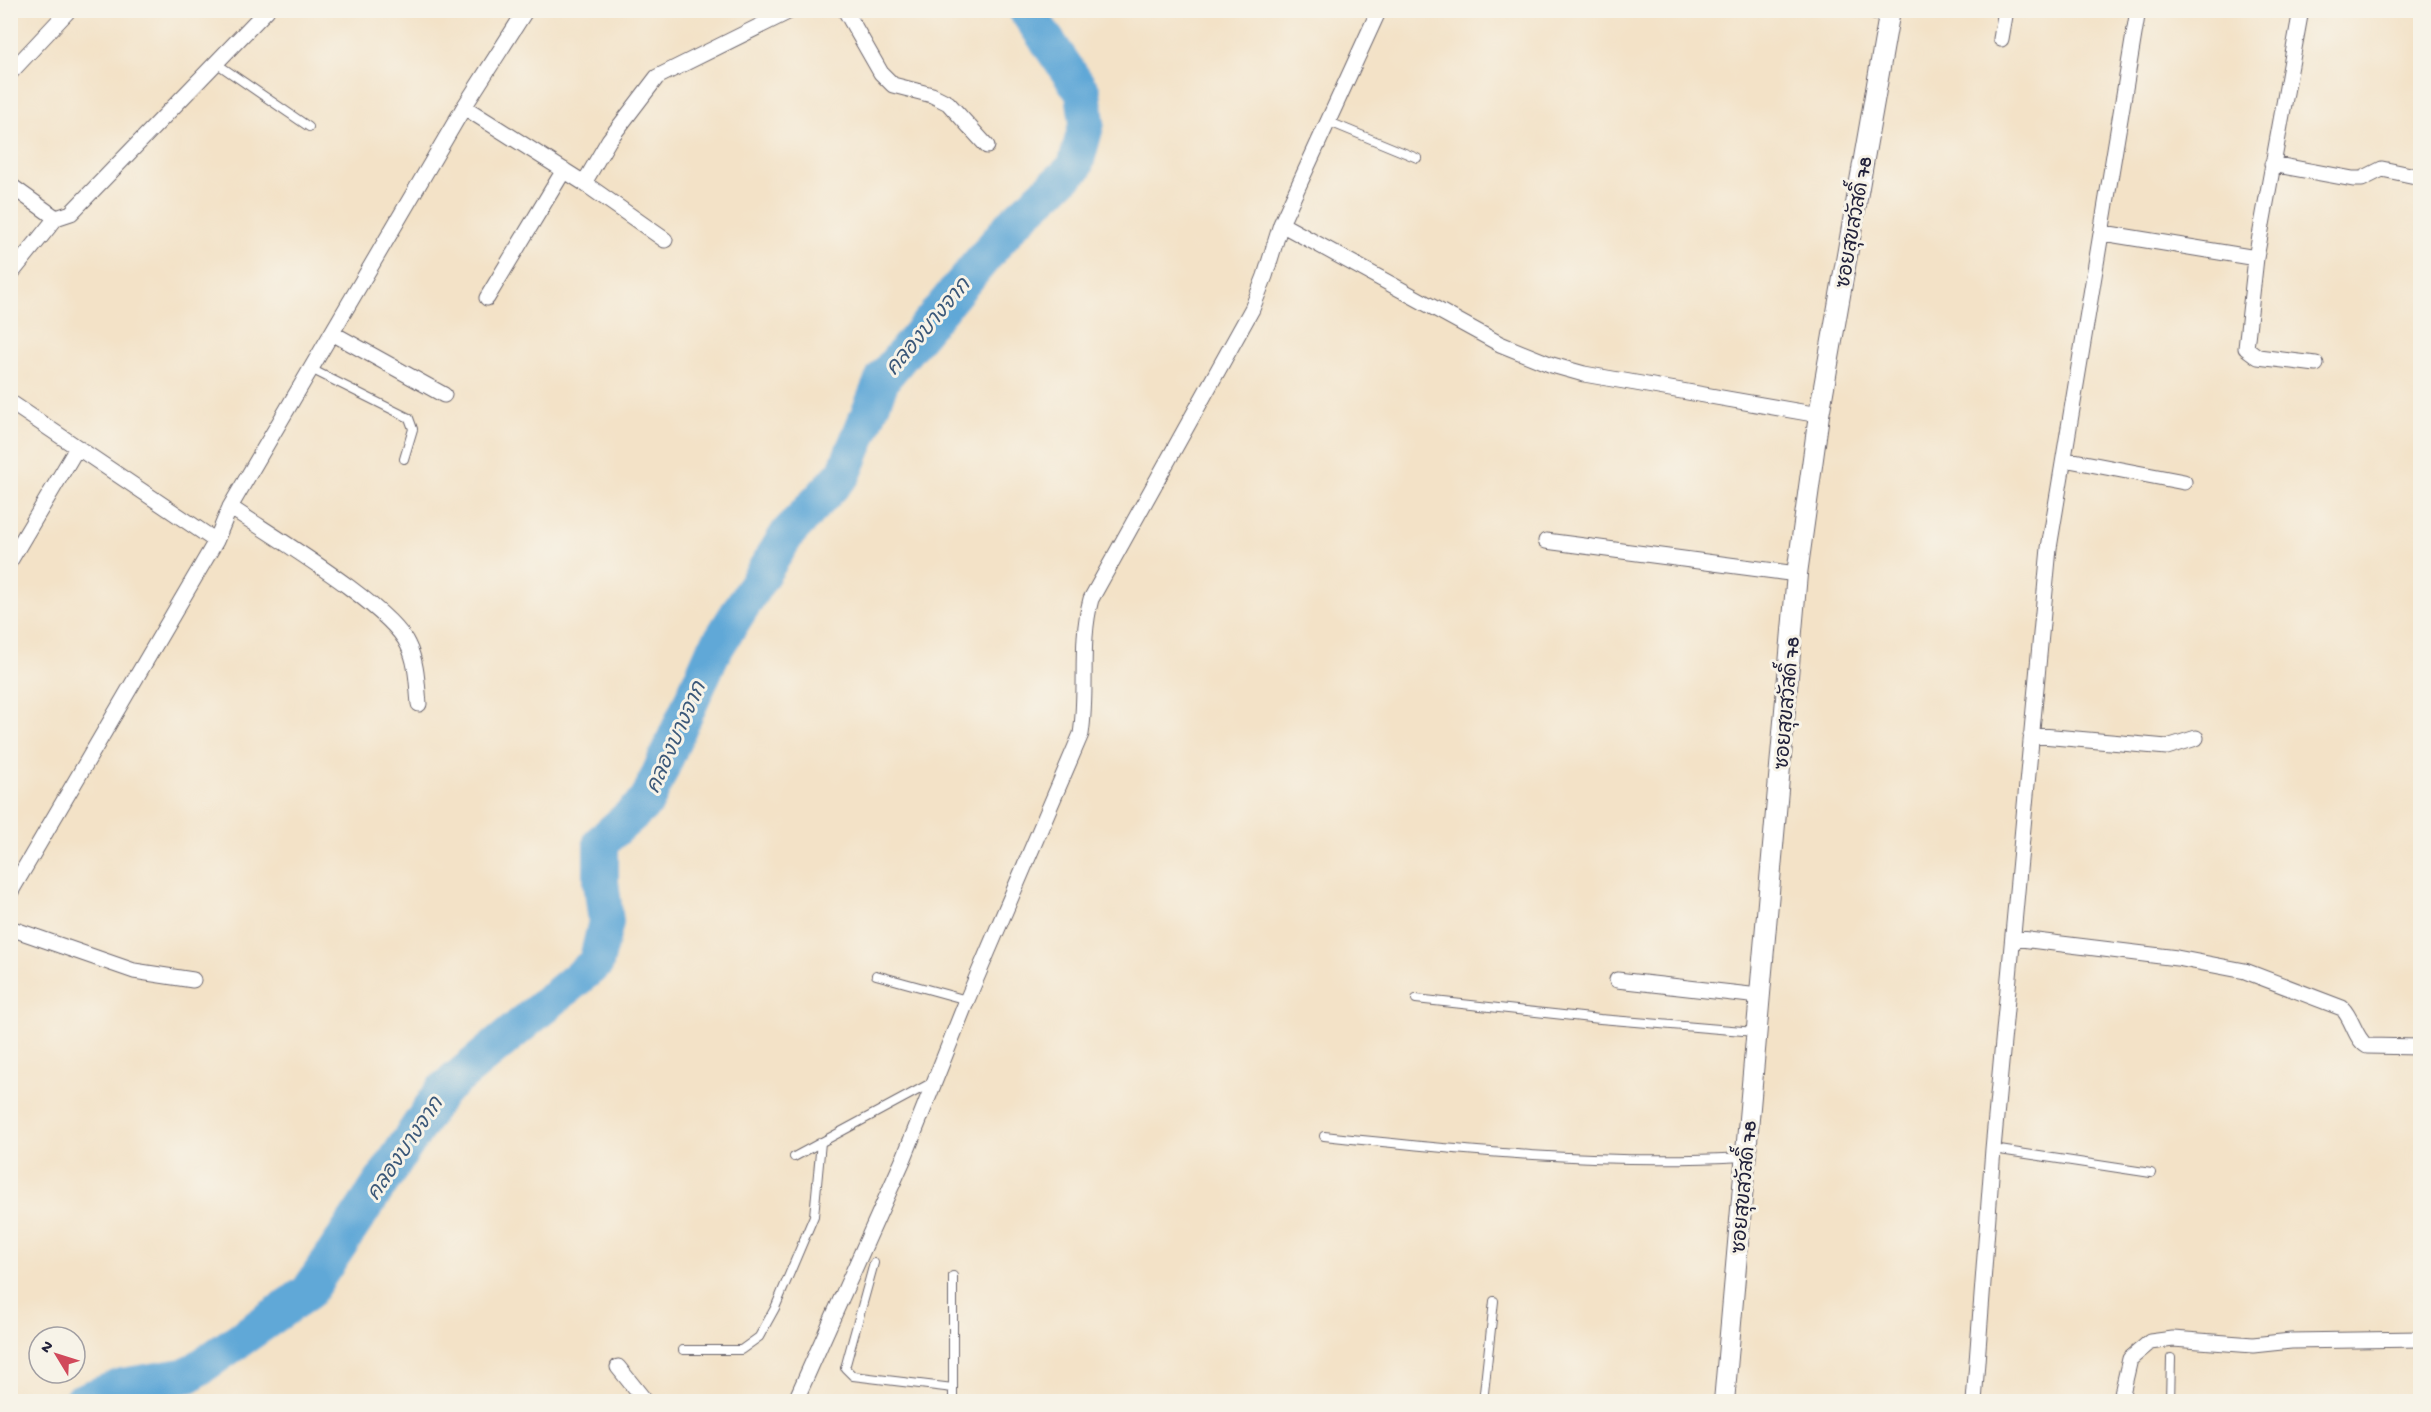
<svg xmlns="http://www.w3.org/2000/svg" width="2431" height="1412" font-family="'Gochi Hand','Playpen Sans Thai',sans-serif">
<rect width="100%" height="100%" fill="#f7f3e8"/>
<filter id="ink" filterUnits="userSpaceOnUse"><feTurbulence type="fractalNoise" baseFrequency=".0167" numOctaves="2"/><feDisplacementMap in="SourceGraphic" scale="12" xChannelSelector="R" yChannelSelector="G"/><feConvolveMatrix kernelMatrix="1 2 1 2 8 2 1 2 1" color-interpolation-filters="sRGB"/></filter>
<filter id="wash" filterUnits="userSpaceOnUse"><feTurbulence type="fractalNoise" baseFrequency=".008" numOctaves="4" result="noise"/><feDisplacementMap in="SourceGraphic" scale="24" xChannelSelector="R" yChannelSelector="G"/><feGaussianBlur stdDeviation="1.35" result="paint"/><feColorMatrix in="noise" values="0 0 0 0 0 0 0 0 0 0 0 0 0 0 0 0 0 1.4 0 .05"/><feComposite in="paint" operator="in"/></filter>
<g filter="url(#wash)">
<rect width="100%" height="100%" fill="#f3e2c7"/>
<g fill="none" stroke-linecap="round" stroke-linejoin="round">
<path stroke="#60a8d7" stroke-width="36" d="M80,1402L122,1386L189,1375L308,1292L442,1091L596,963L606,922L601,882V842L647,801L712,654L788,533L844,473L883,378L1013,223L1075,167L1087,122L1083,93L1026,10"/>
</g>
</g>
<g filter="url(#ink)">
<g fill="none" stroke-linecap="round" stroke-linejoin="round">
<g stroke="#6b656c" stroke-width="10">
<path id="service" d="M216,63L309,127
M1327,121L1417,158
M311,369L409,418L413,429L404,459
M876,975L967,1000
M1416,999L1600,1019L1755,1032
M1324,1136C1464,1151 1603,1165 1744,1157
M1993,1149L2151,1173
M794,1157L933,1082
M874,1263L845,1368L853,1376L953,1388
M953,1276V1402
M683,1350H741L759,1337L775,1308L814,1216L821,1142
M1483,1402L1494,1301
M2170,1402L2171,1358"/>
</g>
<g stroke="#6b656c" stroke-width="17">
<path id="minor" d="M845,10L881,73L893,85L932,95L948,103L987,146
M1379,10L1281,224L1500,344L1552,365L1584,374L1819,415
M1867,10L1889,16
M2001,39L2006,10
M10,73L69,10
M464,107L584,183L609,140L657,77L792,10
M2272,164L2353,179H2362L2382,169L2420,177
M584,183L665,240
M10,185L56,218L71,213L267,10
M2103,233L2256,258L2301,10
M2256,258L2246,348L2258,357L2316,364
M10,275L56,218
M487,298L564,170
M332,333L444,395
M10,402L216,541
M2064,459L2184,482
M230,507C269,534 391,606 408,645C417,663 417,684 419,704
M1546,541L1797,574
M10,561L77,448
M2031,735L2167,747L2196,738
M10,893L216,541L230,507L464,107L526,10
M10,928L134,971L193,980
M2013,938L2177,958L2245,971L2342,1008C2353,1019 2355,1039 2367,1046L2420,1047
M1617,980L1759,996
M618,1367L646,1402
M795,1402L904,1158L967,1000L1081,734C1088,689 1079,643 1091,599L1252,309L1265,276L1281,224
M1974,1402L1993,1149L2049,548L2138,10
M2120,1402L2130,1359L2150,1342L2173,1339L2253,1345L2291,1341L2420,1339"/>
</g>
<g stroke="#6b656c" stroke-width="22">
<path id="tertiary" d="M1724,1402L1797,574L1819,415L1890,10"/>
</g>
<use href="#service" stroke="#fff" stroke-width="8"/>
<use href="#minor" stroke="#fff" stroke-width="15"/>
<use href="#tertiary" stroke="#fff" stroke-width="20"/>
</g>
</g>
<g text-anchor="middle" stroke-width="6" stroke-linejoin="round" paint-order="stroke">
<g font-size="20" fill="#22223b" stroke="#f7f3e8">
<text transform="translate(1853 222) rotate(-80)" y="7">ซอยสุขสวัสดิ์ 78</text>
<text transform="translate(1786 703) rotate(-85)" y="7">ซอยสุขสวัสดิ์ 78</text>
<text transform="translate(1743 1187) rotate(-85)" y="7">ซอยสุขสวัสดิ์ 78</text>
</g>
<g font-size="21" font-style="italic" fill="#3b5879" stroke="#f7f3e8">
<text transform="translate(927 326) rotate(-50)" y="7">คลองบางจาก</text>
<text transform="translate(675 737) rotate(-66)" y="7">คลองบางจาก</text>
<text transform="translate(404 1148) rotate(-56)" y="7">คลองบางจาก</text>
</g>
</g>
<rect width="2431" height="1412" fill="none" stroke="#f7f3e8" stroke-width="36"/>
<g transform="translate(57 1355) rotate(308)"><circle r="28" fill="#f7f3e8" stroke="#a29fa3" stroke-width="1.5"/>
<path d="M0-4.5L10 22L0 15L-10 22Z" fill="#d1495b"/>
<text y="-9" font-size="16" font-weight="bold" text-anchor="middle" fill="#22223b">N</text>
</g>
</svg>
